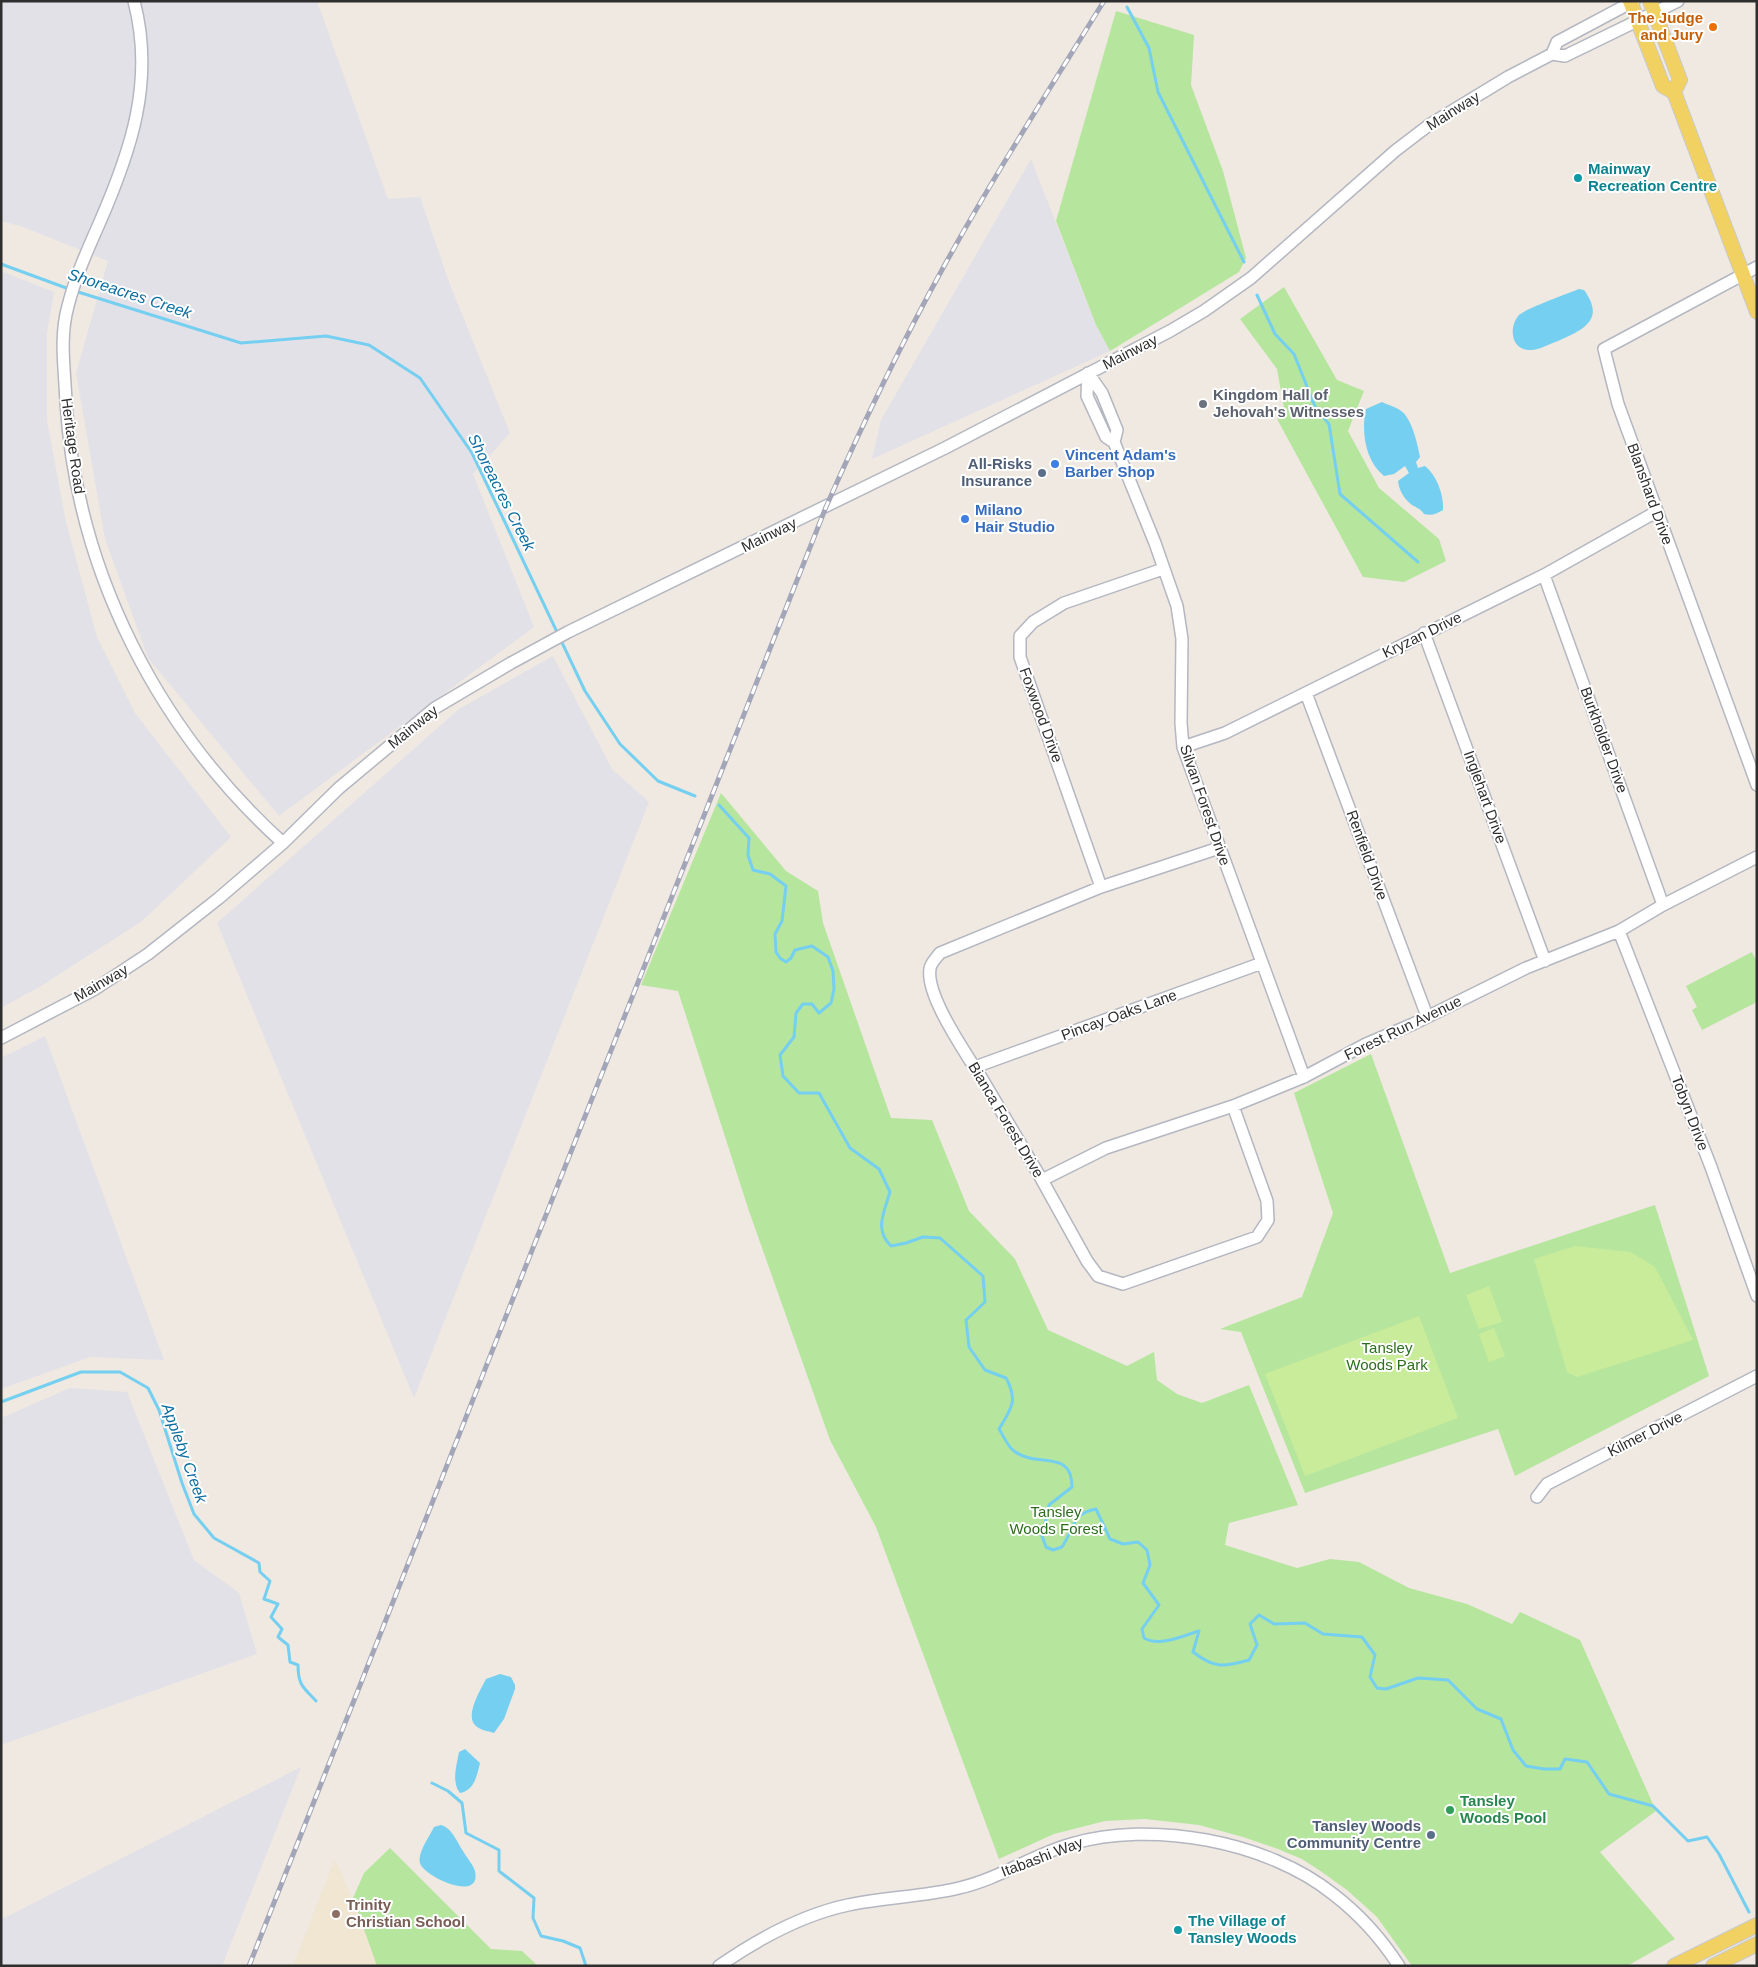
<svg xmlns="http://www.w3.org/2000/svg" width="1758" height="1967" font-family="Helvetica,sans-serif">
<rect width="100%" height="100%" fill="#efe9e1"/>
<path fill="#e3e1e8" d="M1,1H317L388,199L420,197L449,282L510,433L473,474L534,627L279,816L148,658L105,539L76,373L108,261L23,227L1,221Z
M1031,159L1096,325L1110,351L872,459L881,420Z
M1,271L54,292L47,333V420L66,522L97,637L135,713L231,837L142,921L41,986L1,1008Z
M553,656L612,769L649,802L414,1398L217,923L459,709Z
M45,1036L164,1360L90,1357L1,1389V1058Z
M70,1388L127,1392L194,1560L239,1593L257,1654L1,1745V1418Z
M301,1767L222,1966H1V1916L4,1918Z"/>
<path fill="#f0e6d1" d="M334,1861L337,1863L379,1966H293Z"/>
<path fill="#b6e59e" d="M1116,11L1194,35L1191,85L1223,171L1246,258L1239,272L1110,351L1096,325L1056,221Z
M1284,287L1337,380L1364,391L1348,431L1379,488L1439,539L1446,561L1404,582L1363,577L1277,419L1285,414L1277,369L1240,319Z
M721,793L786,871L818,891L823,923L891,1118L932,1120L969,1211L1015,1259L1048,1330L1127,1366L1154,1352L1157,1380L1177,1394L1202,1403L1249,1385L1298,1505L1229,1523L1225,1545L1297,1568L1330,1559L1359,1562L1409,1588L1467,1604L1512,1624L1520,1612L1580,1640L1656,1811L1600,1852L1675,1939L1627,1966H1412L1377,1917L1347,1890L1319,1870L1302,1859L1278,1849L1243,1837L1199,1825L1145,1819L1105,1821L1054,1834L999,1859L876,1527L830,1440L749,1211L678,991L641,985Z
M1752,952L1757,962V1002L1702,1030L1692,1010L1697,1007L1686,986Z
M1371,1054L1450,1273L1655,1205L1709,1376L1515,1476L1498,1429L1305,1493L1241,1332L1220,1329L1302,1297L1333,1213L1294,1093Z
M390,1848L491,1949L522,1951L538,1966H377L353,1898L364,1873Z"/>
<path fill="#c9ec9a" d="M1575,1246L1631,1252L1655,1267L1693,1340L1577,1377L1567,1372L1534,1259Z
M1489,1286L1502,1322L1479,1329L1466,1295Z
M1419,1316L1458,1418L1305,1476L1265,1374Z
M1494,1328L1505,1356L1489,1362L1479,1334Z"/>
<path fill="#75cff0" d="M1579,289L1584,290C1606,320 1583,330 1558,341C1549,344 1538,351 1529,350C1510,349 1509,326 1519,315C1525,309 1569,293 1579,289Z
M1382,402C1390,406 1401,408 1406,416C1413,425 1418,446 1420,457L1416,462L1418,468L1425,466C1437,476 1444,495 1443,510C1436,514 1432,516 1424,514C1421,509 1417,508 1412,505C1404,499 1399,490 1398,481L1409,473L1405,466L1394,474L1384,476C1365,461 1361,431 1366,409Z
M500,1674L511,1677L515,1685V1689L504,1719L494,1733C488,1731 479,1730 475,1725C465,1715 481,1689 486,1679Z
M465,1749L480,1763C477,1775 475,1790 460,1793C451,1782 457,1764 459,1752Z
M441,1825C452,1828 457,1842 463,1851C466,1857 473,1864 475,1871C482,1904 423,1876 420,1863C417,1853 430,1836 434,1827Z"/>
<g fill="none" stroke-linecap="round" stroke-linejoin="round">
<path stroke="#75cff0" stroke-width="3" d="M1127,7L1149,48L1158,92L1244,262
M1,264L69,289
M75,291L241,343L326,336L369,345L420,378L472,453L585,691L620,744L658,781L695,796
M1257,295L1275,334L1294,354L1316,409L1329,424L1340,494L1418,562
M719,805L749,838L748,855L753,870L770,874L786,886L782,921L775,934L776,952L780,958L786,962L791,958L795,950L812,946L828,957L833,971L834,989L831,1003L819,1013L812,1004H803L796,1013L794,1037L780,1055L783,1076L799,1093H819L850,1148L879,1169L890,1192C884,1212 874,1230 891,1246L906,1243L923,1237L940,1238L983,1276L985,1302L966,1320L969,1347L985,1370L1006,1378C1018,1400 1012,1408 999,1429C1003,1435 1008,1447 1014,1451C1037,1469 1072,1448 1072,1487L1049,1505L1042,1536L1046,1547L1053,1550L1062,1547C1074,1529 1072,1513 1096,1509L1110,1539L1123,1544L1138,1542L1147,1550L1150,1565L1143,1583L1159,1605L1142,1629L1144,1638C1159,1647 1183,1636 1199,1631L1193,1652C1215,1669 1224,1667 1249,1660L1257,1645L1250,1624L1259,1615L1274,1624L1305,1623L1323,1634L1362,1637L1375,1655L1370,1677L1377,1688L1386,1689L1418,1678L1448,1680L1477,1709L1501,1719L1513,1750L1526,1766L1544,1769H1560L1565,1759L1587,1762L1609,1794L1653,1806L1688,1841L1707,1837L1719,1854L1749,1912
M1,1402L81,1372H120L148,1388L159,1410L182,1483L194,1514L214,1538L259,1563L260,1572L270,1581L264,1599L278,1604L271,1617L282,1629L278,1637L288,1645L290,1662L298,1665C298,1685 303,1687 316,1701
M432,1783L448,1791L462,1803L466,1833L499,1850V1871L534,1898L533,1918L541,1936L563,1941L580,1948L586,1966"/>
<g stroke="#b4b7c1" stroke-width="14">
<path id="minor" d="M134,1C155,81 131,151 99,224C87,251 75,278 68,306C59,338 65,371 66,403C77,572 158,730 283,843
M1552,54L1557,42L1634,1
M1757,267L1604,349L1618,404L1757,785
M1088,373L1087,396L1106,437L1114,442L1155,543L1177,606L1182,639L1181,723L1183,747L1304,1077
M1088,373L1102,393L1117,430L1114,442
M1544,575L1663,905
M1424,633L1545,961
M1306,693L1427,1016
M1183,747L1225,733L1544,575L1656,512
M1219,848L1101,887L940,953C937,957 930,964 930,969C926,993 958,1041 971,1062L975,1067L1042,1180L1087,1261L1098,1276L1123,1284L1257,1237L1268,1220L1267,1201L1233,1106
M1101,887L1020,657V636L1033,622L1064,603L1163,569
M1619,931L1711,1167L1757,1296
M1,1038L95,989L148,954L219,898L283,843L339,788L435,708L511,663L568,632L945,448L1170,331L1204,311L1251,278L1395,151L1429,125L1508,77L1552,54L1565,56L1678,1
M975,1067L1262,963
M1042,1180L1106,1148L1233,1106L1304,1077L1366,1044L1413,1024L1526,968L1619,931L1663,905L1757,857
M1537,1497L1547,1484L1757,1376
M719,1966C758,1939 801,1915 848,1905C884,1897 923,1897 959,1888C999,1879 1032,1855 1071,1844C1151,1820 1267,1841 1333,1894C1359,1914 1381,1938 1399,1966"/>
</g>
<g stroke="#c9c9c9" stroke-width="16">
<path id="major" d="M1630,1L1663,86L1674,92L1757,312
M1650,1L1680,80L1674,92
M1674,1966L1757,1925
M1713,1966L1757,1944"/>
</g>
<use href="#minor" stroke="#fff" stroke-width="11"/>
<use href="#major" stroke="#f2d163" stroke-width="14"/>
<g stroke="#a3a6b8" stroke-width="5">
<path id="rail" d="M249,1966L826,507C862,425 900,346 943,268C993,177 1049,90 1104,1"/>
</g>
<use href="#rail" stroke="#fff" stroke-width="3" stroke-dasharray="9" stroke-linecap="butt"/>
</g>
<circle fill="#e8710a" stroke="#fff" stroke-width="2" cx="1713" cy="27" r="5"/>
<g fill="#0f9aa8" stroke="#fff" stroke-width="2">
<circle cx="1578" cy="178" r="5"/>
<circle cx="1178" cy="1930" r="5"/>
</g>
<circle fill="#6b7280" stroke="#fff" stroke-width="2" cx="1203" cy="404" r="5"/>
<g fill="#3f7fe0" stroke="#fff" stroke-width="2">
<circle cx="1055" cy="464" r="5"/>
<circle cx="965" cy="519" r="5"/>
</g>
<g fill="#5c6f8a" stroke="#fff" stroke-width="2">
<circle cx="1042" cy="473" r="5"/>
<circle cx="1431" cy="1835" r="5"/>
</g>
<circle fill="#2e9e5b" stroke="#fff" stroke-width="2" cx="1450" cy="1810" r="5"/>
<circle fill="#8d6e63" stroke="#fff" stroke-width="2" cx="336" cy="1914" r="5"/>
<g text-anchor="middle" stroke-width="4" stroke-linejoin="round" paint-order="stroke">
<g font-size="15" font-weight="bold" fill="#c56008" stroke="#fff" text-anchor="end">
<text x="1703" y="23">The Judge<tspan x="1703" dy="17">and Jury</tspan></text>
</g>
<g font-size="15" fill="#2e2e2e" stroke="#fff">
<text transform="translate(1453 111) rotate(-32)" y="5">Mainway</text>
<text transform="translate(1130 352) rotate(-27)" y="5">Mainway</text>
<text transform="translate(73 446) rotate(82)" y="5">Heritage Road</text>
<text transform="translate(1650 494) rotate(70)" y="5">Blanshard Drive</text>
<text transform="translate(769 535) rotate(-26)" y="5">Mainway</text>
<text transform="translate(1422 635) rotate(-26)" y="5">Kryzan Drive</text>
<text transform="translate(1041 715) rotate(70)" y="5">Foxwood Drive</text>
<text transform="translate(413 727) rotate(-39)" y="5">Mainway</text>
<text transform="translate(1604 740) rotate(70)" y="5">Burkholder Drive</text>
<text transform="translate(1485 797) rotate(70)" y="5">Inglehart Drive</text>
<text transform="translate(1205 805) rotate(71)" y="5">Silvan Forest Drive</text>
<text transform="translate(1367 855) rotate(70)" y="5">Renfield Drive</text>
<text transform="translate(101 983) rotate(-30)" y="5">Mainway</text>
<text transform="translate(1119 1015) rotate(-20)" y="5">Pincay Oaks Lane</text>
<text transform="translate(1403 1028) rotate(-26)" y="5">Forest Run Avenue</text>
<text transform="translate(1690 1113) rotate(69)" y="5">Tobyn Drive</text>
<text transform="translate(1006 1120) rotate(59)" y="5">Bianca Forest Drive</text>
<text transform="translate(1645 1434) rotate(-27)" y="5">Kilmer Drive</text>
<text transform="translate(1042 1857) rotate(-21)" y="5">Itabashi Way</text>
</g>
<g font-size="15" font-weight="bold" fill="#0d838f" stroke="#fff" text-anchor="start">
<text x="1588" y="174">Mainway<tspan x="1588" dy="17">Recreation Centre</tspan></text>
<text x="1188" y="1926">The Village of<tspan x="1188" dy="17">Tansley Woods</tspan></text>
</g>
<g font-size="15" font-weight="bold" fill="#5b616d" stroke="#fff" text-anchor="start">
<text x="1213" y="400">Kingdom Hall of<tspan x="1213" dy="17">Jehovah's Witnesses</tspan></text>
</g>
<g font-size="15" font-weight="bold" fill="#366cbe" stroke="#fff" text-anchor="start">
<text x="1065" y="460">Vincent Adam's<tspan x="1065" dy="17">Barber Shop</tspan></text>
<text x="975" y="515">Milano<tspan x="975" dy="17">Hair Studio</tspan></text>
</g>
<g font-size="15" font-weight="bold" fill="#4e5e75" stroke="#fff" text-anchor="end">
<text x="1032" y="469">All-Risks<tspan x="1032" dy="17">Insurance</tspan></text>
<text x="1421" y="1831">Tansley Woods<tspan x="1421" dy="17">Community Centre</tspan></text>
</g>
<g font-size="15" fill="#2c6e1b" stroke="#fff">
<text x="1387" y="1353">Tansley<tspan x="1387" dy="17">Woods Park</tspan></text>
<text x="1056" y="1517">Tansley<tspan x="1056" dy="17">Woods Forest</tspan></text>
</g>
<g font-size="15" font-weight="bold" fill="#27864d" stroke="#fff" text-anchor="start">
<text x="1460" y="1806">Tansley<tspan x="1460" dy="17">Woods Pool</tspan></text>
</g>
<g font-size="15" font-weight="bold" fill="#785e54" stroke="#fff" text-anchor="start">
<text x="346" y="1910">Trinity<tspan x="346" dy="17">Christian School</tspan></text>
</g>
<g font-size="16" font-style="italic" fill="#0d6fa3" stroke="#fff">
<text transform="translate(130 293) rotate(18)" y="6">Shoreacres Creek</text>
<text transform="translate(502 492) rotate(63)" y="6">Shoreacres Creek</text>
<text transform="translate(185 1453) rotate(70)" y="6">Appleby Creek</text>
</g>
</g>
<rect width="1758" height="1967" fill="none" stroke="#2e2e2e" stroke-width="5"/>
</svg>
